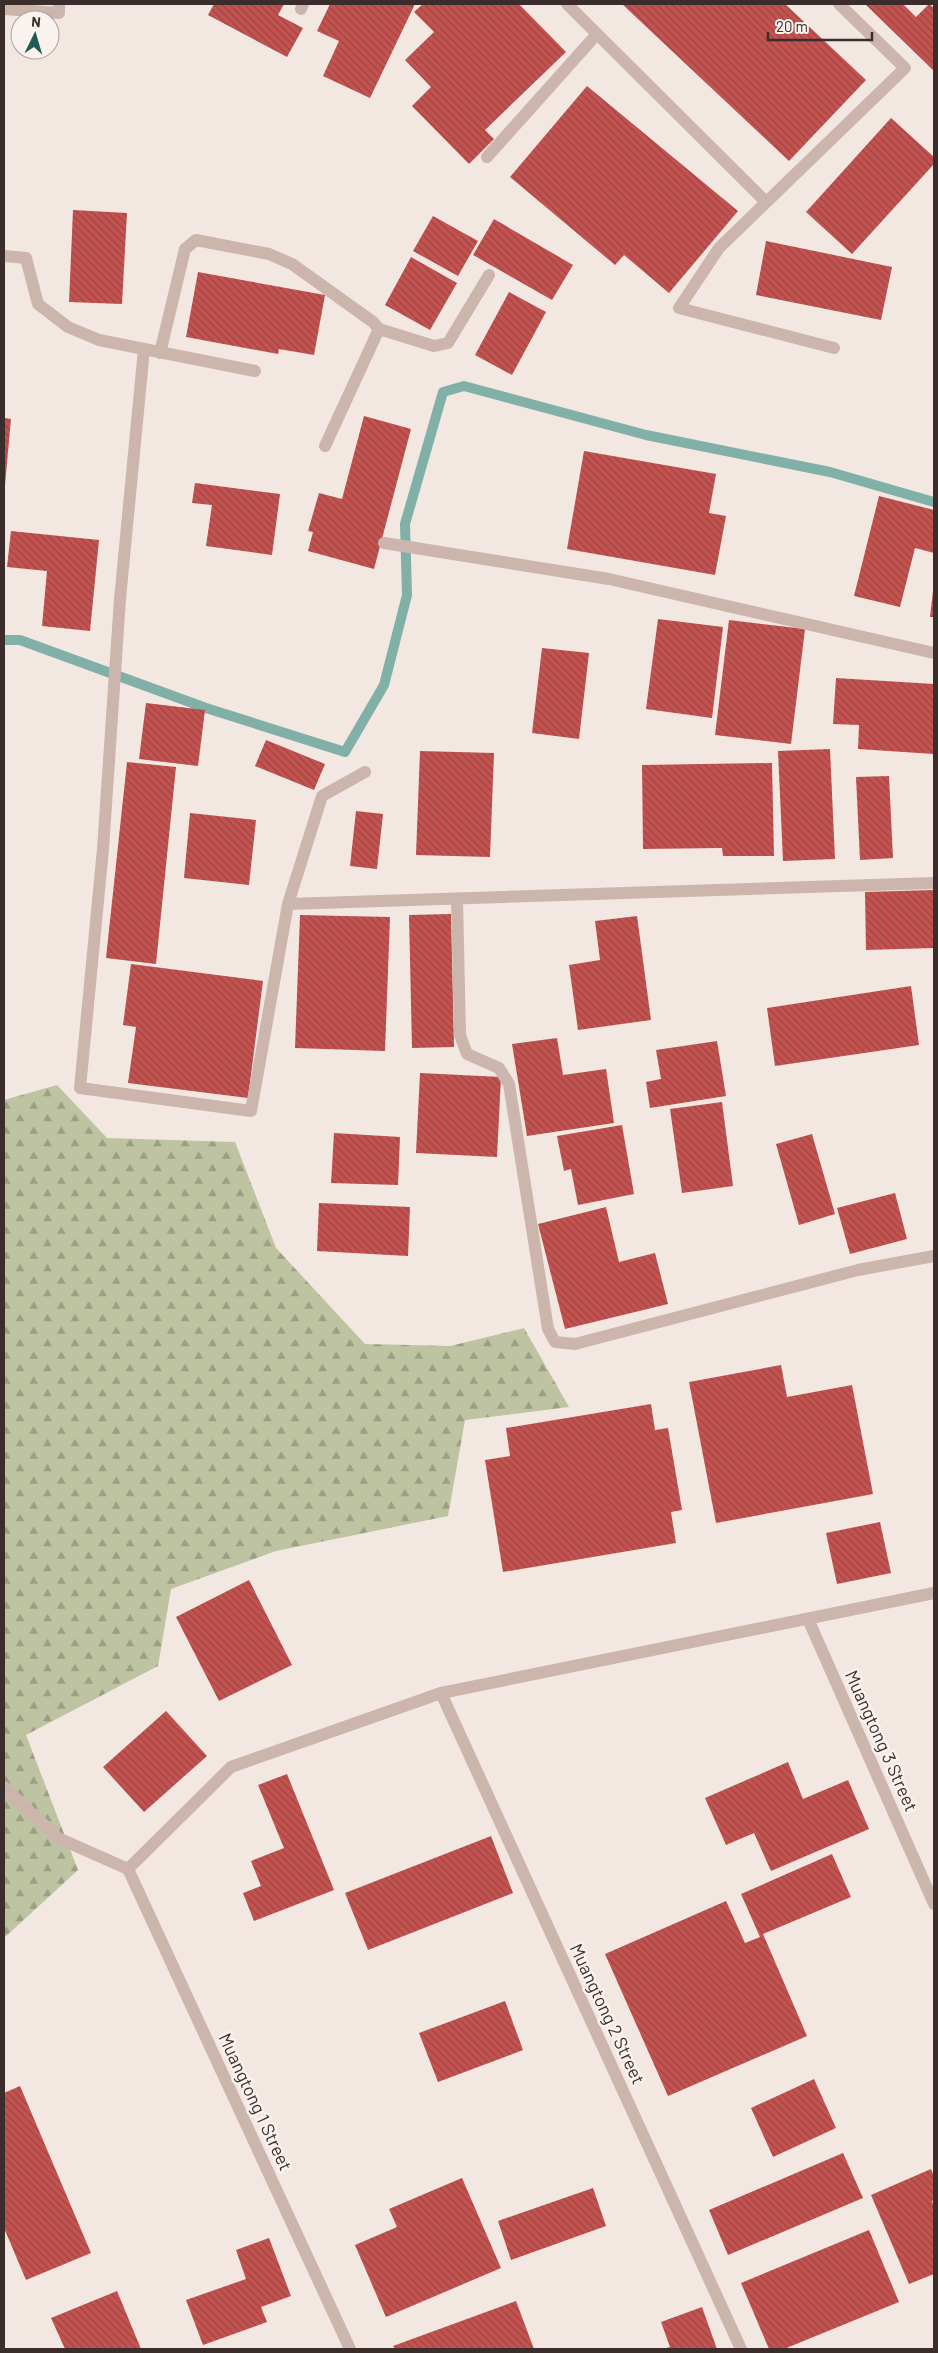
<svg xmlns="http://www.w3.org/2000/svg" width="938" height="2353" font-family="Barlow,sans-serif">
<defs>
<pattern id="forest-firs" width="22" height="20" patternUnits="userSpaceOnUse" patternTransform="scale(1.25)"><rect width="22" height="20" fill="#bec3a1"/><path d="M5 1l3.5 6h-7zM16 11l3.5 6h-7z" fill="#9b9f83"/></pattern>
<pattern id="building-back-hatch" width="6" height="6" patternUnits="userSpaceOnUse" patternTransform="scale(1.25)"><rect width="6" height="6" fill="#c35350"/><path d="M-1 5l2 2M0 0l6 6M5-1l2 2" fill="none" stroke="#9f4543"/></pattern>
</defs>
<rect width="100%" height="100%" fill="#f3e7e2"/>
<path fill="url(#forest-firs)" d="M57,1085L107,1138L235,1142L276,1248L365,1344L450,1346L524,1328L569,1407L465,1420L448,1516L276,1551L171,1589L158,1666L26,1735L78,1870L4,1938V1100Z"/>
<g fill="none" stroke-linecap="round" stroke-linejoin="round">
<path stroke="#81b0a8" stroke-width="10" d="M4,640H20L206,708L345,752L384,685L407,595L405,524L443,392L464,386L646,435L830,472L934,502"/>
</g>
<path fill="url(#building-back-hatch)" d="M214,4H284L278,15L303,28L287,57L208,15Z
M330,4H415L370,98L323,76L339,41L317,31Z
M423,4H519L566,52L485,130L494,139L469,164L412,106L431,87L405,60L434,32L414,12Z
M622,4H785L866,80L789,161Z
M865,4H903L916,17L929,4L934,8V71Z
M587,86L738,211L669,293L624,255L615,265L510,177Z
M891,118L934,157V164L852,254L806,212Z
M73,210L127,213L122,304L69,302Z
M433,216L478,241L458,276L413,251Z
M494,219L573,265L552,300L473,255Z
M766,241L892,267L881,320L756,295Z
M411,257L457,283L430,330L385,305Z
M198,272L325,295L314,355L279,349L278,354L186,337Z
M509,292L546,312L512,375L475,355Z
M364,416L411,429L374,569L308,551L313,532L308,531L319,493L342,499Z
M4,418L11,419L5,485H4Z
M584,451L716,474L709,513L726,516L715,575L567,549Z
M195,483L280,494L272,555L206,546L212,505L192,503Z
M879,496L934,510V553L915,548L900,607L854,596Z
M11,531L99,540L90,631L42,626L47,571L7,567Z
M933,591H934V617H930Z
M658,619L723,627L712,718L646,709Z
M729,620L805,629L791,744L715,735Z
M542,648L589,653L579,739L532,733Z
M836,678L934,684V754L858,749L859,725L833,724Z
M146,703L205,710L198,766L139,759Z
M266,740L325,764L314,790L255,766Z
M830,749L835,859L783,861L778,751Z
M420,751L494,753L490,857L416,855Z
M127,762L176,767L156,964L106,958Z
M772,763L774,856H723L722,848L643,849L642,765Z
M889,776L893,858L860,860L856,777Z
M356,811L383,814L377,869L350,866Z
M190,813L256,820L249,885L184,878Z
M934,890V948L866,950L865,892Z
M451,914L454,1047L412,1048L409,915Z
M300,915L390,917L385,1051L295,1048Z
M637,916L651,1020L578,1030L569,965L600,960L595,921Z
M131,964L263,981L248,1098L128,1083L136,1027L123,1025Z
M911,986L919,1045L775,1066L767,1008Z
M557,1038L563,1075L606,1069L614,1123L527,1136L512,1044Z
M717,1041L726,1096L650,1108L646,1082L661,1079L656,1050Z
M420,1073L501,1077L497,1157L416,1153Z
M722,1102L733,1186L682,1193L670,1109Z
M622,1125L634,1194L578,1205L571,1169L564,1171L557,1136Z
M334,1133L400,1137L398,1185L331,1183Z
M812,1134L835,1214L799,1225L776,1144Z
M895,1193L907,1239L850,1254L837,1208Z
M319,1203L410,1207L408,1256L317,1251Z
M606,1207L619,1262L655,1253L668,1304L565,1329L538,1224Z
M781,1365L787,1397L852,1385L873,1494L716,1523L689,1382Z
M651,1404L655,1430L668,1428L682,1510L671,1512L676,1543L503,1572L485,1460L510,1456L506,1428Z
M880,1522L891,1573L837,1584L826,1533Z
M249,1580L292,1665L219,1701L176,1617Z
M166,1711L207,1756L144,1812L103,1767Z
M788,1762L803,1799L848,1780L869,1829L771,1871L754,1833L726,1845L705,1798Z
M287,1774L334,1890L254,1921L243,1893L261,1886L251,1861L284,1848L258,1785Z
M491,1836L513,1893L368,1950L345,1893Z
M832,1854L851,1897L763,1934L807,2036L668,2096L605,1954L726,1901L745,1943L760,1937L741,1894Z
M505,2001L523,2050L438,2082L419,2033Z
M814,2079L836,2128L773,2157L751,2108Z
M20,2086L91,2253L26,2280L4,2228V2093Z
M843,2153L863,2198L728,2255L709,2210Z
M931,2169L934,2176V2200L932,2201L934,2207V2274L909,2284L871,2195Z
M462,2178L501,2268L386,2317L355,2245L397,2227L389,2209Z
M593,2188L606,2226L511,2260L498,2221Z
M869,2230L899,2302L784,2349H769L741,2283Z
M269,2238L291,2296L261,2307L267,2322L203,2345L186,2300L246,2279L236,2250Z
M117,2291L141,2349H65L51,2318Z
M516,2301L534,2349H395L393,2346Z
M702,2307L717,2349H663L670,2347L661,2322Z"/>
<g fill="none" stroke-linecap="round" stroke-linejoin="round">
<path stroke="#ccb5ad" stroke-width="12" d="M567,4L766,202
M4,9L59,13V4
M301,9L303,4
M487,157L597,34
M4,256L26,258L38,304L68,327L99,340L255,371
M834,348L679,308L719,248L905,68L839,4
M144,349L120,599L103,849L80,1088L251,1111L288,904L322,796L365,772
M160,353L185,249L196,240L269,254L292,264L373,322L379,329L434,346L448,343L489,275
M325,446L379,329
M384,543L609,579L934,653
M457,899L460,1035L467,1054L499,1068L509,1084L548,1329L555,1342L575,1344L858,1270L934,1256
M288,904L934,883
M808,1619L934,1904
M441,1693L741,2349
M4,1787L58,1838L128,1869L350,2349
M128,1869L231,1767L441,1693L934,1593"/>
</g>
<g text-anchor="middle" stroke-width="5" stroke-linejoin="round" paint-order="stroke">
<g font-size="18" fill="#3a2d2c" stroke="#faf2ee">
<text transform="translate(881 1741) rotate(66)" y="6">Muangtong 3 Street</text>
<text transform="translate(607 2014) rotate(65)" y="6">Muangtong 2 Street</text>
<text transform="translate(255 2102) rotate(65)" y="6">Muangtong 1 Street</text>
</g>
</g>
<rect width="938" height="2353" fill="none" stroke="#3a2d2c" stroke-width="10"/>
<g transform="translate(35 35) rotate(5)"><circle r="24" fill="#faf2ee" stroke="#ada3a0"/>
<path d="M0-4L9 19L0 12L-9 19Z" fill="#215b53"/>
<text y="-8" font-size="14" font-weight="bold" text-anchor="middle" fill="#3a2d2c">N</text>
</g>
<path d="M768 32v8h104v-8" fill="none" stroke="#3a2d2c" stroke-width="2.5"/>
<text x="776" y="32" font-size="15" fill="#3a2d2c" stroke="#faf2ee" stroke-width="4" paint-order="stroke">20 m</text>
</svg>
